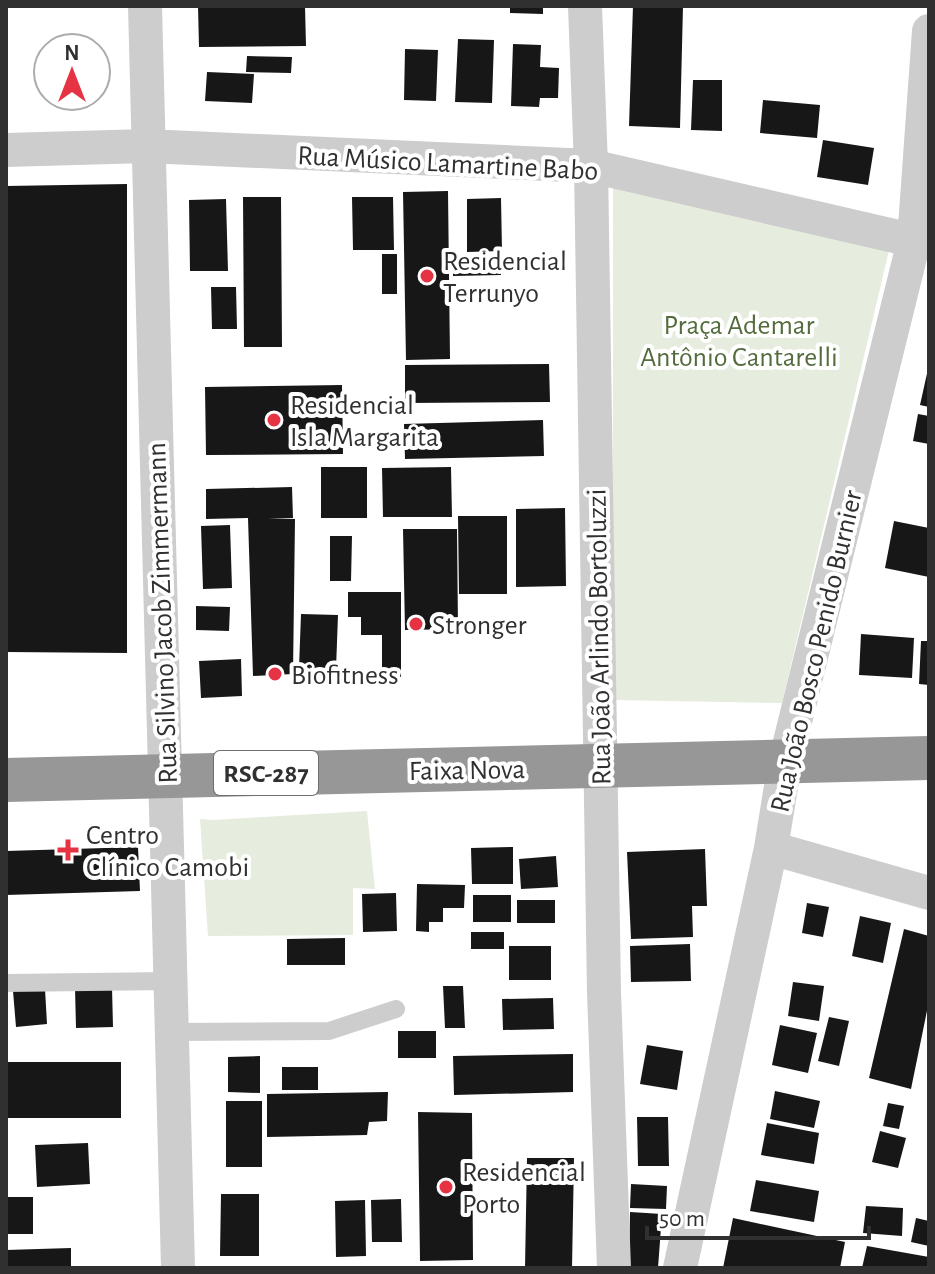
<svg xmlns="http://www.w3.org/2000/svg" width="935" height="1274" font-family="'Alegreya Sans',sans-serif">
<rect width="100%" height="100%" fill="#fff"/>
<path fill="#e6edde" d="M613,182L891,242L782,703L613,700Z
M367,811L375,889L353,888V935L208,936L200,819L212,820Z"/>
<path fill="#171717" d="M198,6H305L306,46L199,47Z
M510,6H543V14L510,13Z
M633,6H683L680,128L629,126Z
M458,39L494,40L492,103L455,102Z
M513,44L541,45L540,67L559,68L558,98H540L539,107L511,106Z
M405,49L438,50L436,101L404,100Z
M247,56L292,57L291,73L246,72Z
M207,72L254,74L252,103L205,101Z
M693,80H722V131L691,130Z
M763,100L820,105L817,138L760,133Z
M823,140L874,148L868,185L817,177Z
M127,184V653L6,652V186Z
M448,191L450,359L406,360L403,192Z
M243,197H281L282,347H244Z
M352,197H393L394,250H353Z
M501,198L502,251L467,252V199Z
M226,199L228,271H190L189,200Z
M382,254H397V294H382Z
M453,256H501V275L453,276Z
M211,287H236L237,329H212Z
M549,364L550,402L405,403V365Z
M928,369H929V407L920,405Z
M342,385L343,454L206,455L205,387Z
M918,414L929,416V444L913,441Z
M543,420L544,456L405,459L404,424Z
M321,467H367V518H321Z
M451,467L452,517H383L382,468Z
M292,487L293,518H268L295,519L293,674L253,676L248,518L206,519V489Z
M565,508L566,586L516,587V509Z
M458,516H507V594H459Z
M894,521L929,528V577L885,568Z
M230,525L232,588L203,589L201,526Z
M403,529H457L458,629L405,630Z
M330,536H352L351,581H330Z
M348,592H401V677H382V635H361V617H348Z
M196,606L230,607L229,631L196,630Z
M301,614L338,615L336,669L299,668Z
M861,634L914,638L912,678L859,675Z
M921,641H929V685L919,684Z
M241,659L242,696L201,698L199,661Z
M138,847L140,891L6,895V851Z
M513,847V884H472L471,848Z
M705,849L707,906H692L693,937L631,939L627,852Z
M556,856L558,887L521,889L519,859Z
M417,884L465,885L464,908H443V922H429V932L416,931Z
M396,893L397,931L363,932L362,894Z
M473,895H511V922H473Z
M517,900H555V923H517Z
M807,903L829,907L823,937L802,933Z
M860,916L891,923L883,963L852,956Z
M904,929L929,936V1001L911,1089L869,1078Z
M471,932H504V949H471Z
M345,938V965H287V939Z
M690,944L691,981L631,982L630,946Z
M509,946H551V980H509Z
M793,982L824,986L819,1021L788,1016Z
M443,986H463L465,1028H445Z
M112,987L113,1027L76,1028L75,988Z
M45,989L47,1024L16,1027L13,991Z
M553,998L554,1029L503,1030L502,999Z
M829,1017L849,1021L839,1066L818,1061Z
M780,1025L817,1033L808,1073L772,1065Z
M398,1031H436V1058H398Z
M647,1045L683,1051L677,1090L640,1084Z
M573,1054V1092L454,1095L453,1056Z
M260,1056V1093L228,1092V1057Z
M6,1062H121V1118H6Z
M282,1067H318V1090H282Z
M775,1091L820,1101L814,1128L770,1119Z
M388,1092L387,1121L369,1122L367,1135L267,1137V1094Z
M226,1101H262V1167H226Z
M888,1103L904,1106L899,1129L883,1126Z
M418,1112L472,1113L473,1260L420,1261Z
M637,1117H668L669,1166H638Z
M767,1123L819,1133L814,1164L761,1155Z
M880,1131L906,1138L898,1168L872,1162Z
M88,1143L90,1184L37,1187L35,1145Z
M527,1158H574L572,1268H525Z
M756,1180L819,1191L814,1222L750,1211Z
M631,1184L667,1186L666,1209L630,1208Z
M221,1194H259V1256H220Z
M6,1197H33V1234H6Z
M401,1199L402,1242H372L371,1200Z
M365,1200L366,1256L336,1257L335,1201Z
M866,1206L903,1208L902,1236L863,1233Z
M630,1212L662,1214L658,1268H629Z
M733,1218L845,1242L840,1268H723Z
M916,1218L929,1221V1246L911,1242Z
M867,1246L929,1257V1268H862Z
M71,1248V1268H6V1250Z"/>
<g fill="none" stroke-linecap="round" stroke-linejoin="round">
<path stroke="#cdcdcd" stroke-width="18" d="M6,983L171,981
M172,1032L329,1031L396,1009"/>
<path stroke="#cdcdcd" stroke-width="34" d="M145,6L178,1268
M585,6L591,166L604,992L614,1268
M6,150L147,146L591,166L929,244
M771,848L929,893
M680,1268L771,848L785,762L914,241L929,31"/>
<path stroke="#979797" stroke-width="44" d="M6,780L929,758"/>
</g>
<g fill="#e63343" stroke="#fff" stroke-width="3">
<circle cx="427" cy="276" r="8"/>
<circle cx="274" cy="420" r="8"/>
<circle cx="416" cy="624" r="8"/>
<circle cx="275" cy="674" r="8"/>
<path d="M64 838h8v8h8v8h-8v8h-8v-8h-8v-8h8z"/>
<circle cx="446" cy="1187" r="8"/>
</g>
<g text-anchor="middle" stroke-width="8" stroke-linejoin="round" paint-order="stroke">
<rect fill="#fff" stroke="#6e6e6e" stroke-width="2" x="214" y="751" width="104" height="44" rx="6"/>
<g font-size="26" font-weight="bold" fill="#303030">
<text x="266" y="782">RSC-287</text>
</g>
<g font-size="28" fill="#303030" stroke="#fff">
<text transform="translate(448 162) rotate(3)" y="10">Rua Músico Lamartine Babo</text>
<text transform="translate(161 613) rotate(-92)" y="10">Rua Silvino Jacob Zimmermann</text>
<text transform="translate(598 637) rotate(-91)" y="10">Rua João Arlindo Bortoluzzi</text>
<text transform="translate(815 651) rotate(-77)" y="10">Rua João Bosco Penido Burnier</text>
<text transform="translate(467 769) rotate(-1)" y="10">Faixa Nova</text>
</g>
<g font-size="28" fill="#303030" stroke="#fff" text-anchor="start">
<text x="443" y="270">Residencial<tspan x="443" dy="32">Terrunyo</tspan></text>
<text x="290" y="414">Residencial<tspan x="290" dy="32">Isla Margarita</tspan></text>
<text x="432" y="634">Stronger</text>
<text x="291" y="684">Biofitness</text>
<text x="86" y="844">Centro<tspan x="86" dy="32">Clínico Camobi</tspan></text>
<text x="462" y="1181">Residencial<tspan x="462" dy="32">Porto</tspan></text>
</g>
<g font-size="28" fill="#546c3d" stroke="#fff">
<text x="739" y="334">Praça Ademar<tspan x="739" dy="32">Antônio Cantarelli</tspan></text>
</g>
</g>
<rect width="935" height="1274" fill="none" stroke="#303030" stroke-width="16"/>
<g transform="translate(72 72)"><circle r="38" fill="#ffffff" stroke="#acacac" stroke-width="2"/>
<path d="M0-6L14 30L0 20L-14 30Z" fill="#e63343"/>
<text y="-12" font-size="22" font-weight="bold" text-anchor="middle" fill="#303030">N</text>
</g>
<path d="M647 1226v12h222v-12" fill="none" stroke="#303030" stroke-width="4"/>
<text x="659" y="1226" font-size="24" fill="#303030" stroke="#ffffff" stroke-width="6" paint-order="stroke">50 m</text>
</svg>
